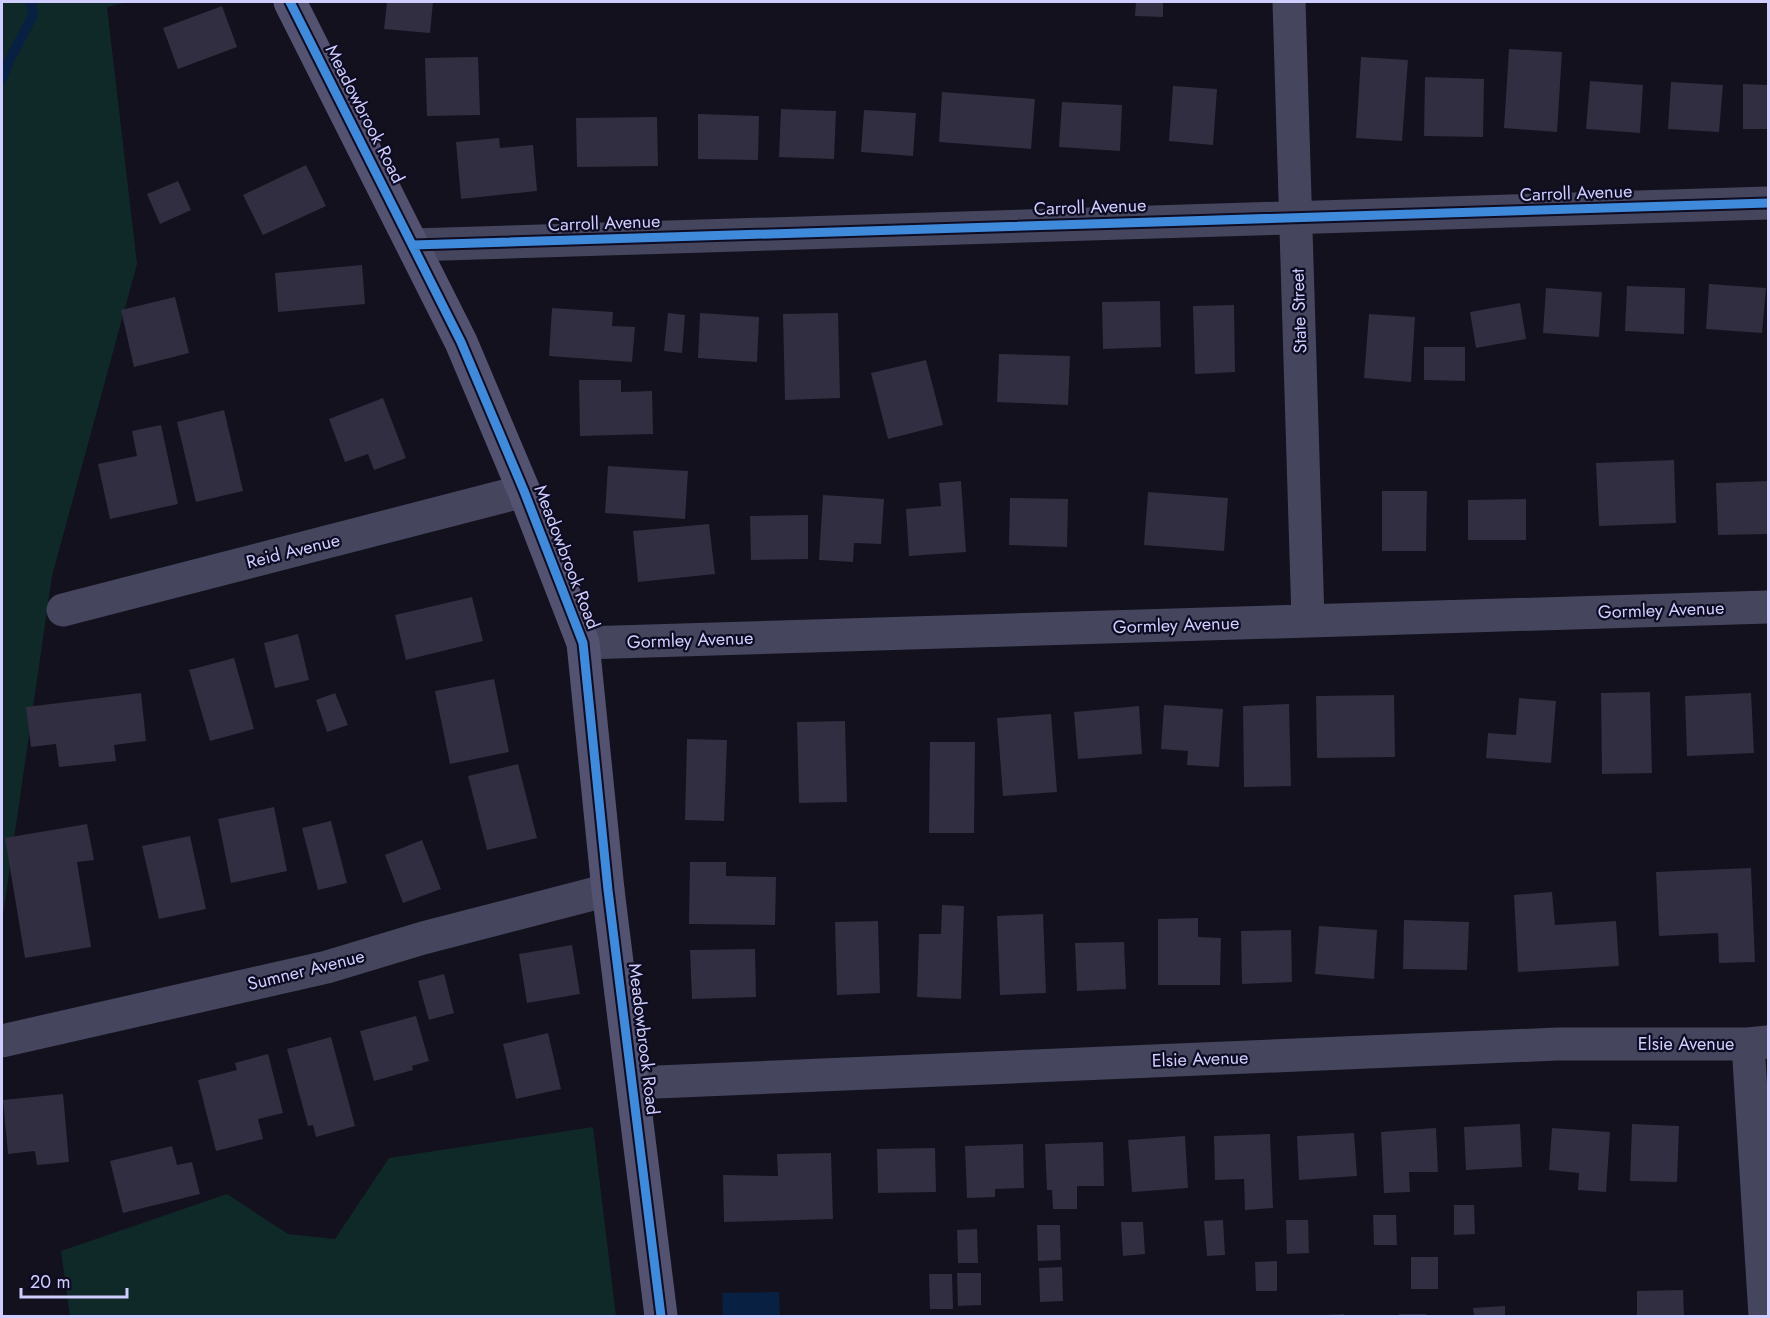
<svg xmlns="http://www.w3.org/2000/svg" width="1770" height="1318" font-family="Jost,sans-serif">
<rect width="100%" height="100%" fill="#12111d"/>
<path fill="#0f2928" d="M2,2H128L107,7L137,264L52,576L2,922Z
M593,1127L616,1316H70L61,1251L227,1194L288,1234L335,1239L389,1158Z"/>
<path fill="#082042" d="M779,1292L780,1315L723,1316L722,1293Z"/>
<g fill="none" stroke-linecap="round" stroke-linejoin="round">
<path stroke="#082042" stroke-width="10" d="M2,79L9,61L33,15L31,2"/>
</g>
<path fill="#302e40" d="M387,2H433L430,33L384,29Z
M1136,2H1163V17L1135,16Z
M222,6L237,47L178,69L163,28Z
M1509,49L1562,52L1557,132L1504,128Z
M478,57L480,115L427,116L425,58Z
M1361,57L1408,60L1402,141L1356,138Z
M1425,77L1484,79L1483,137L1424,136Z
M1590,81L1643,85L1640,133L1586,129Z
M1671,82L1723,85L1719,132L1668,129Z
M1743,84L1768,85V129H1743Z
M1173,86L1217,89L1213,145L1169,141Z
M942,92L1035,99L1031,149L939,142Z
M1062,102L1122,105L1120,151L1059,147Z
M781,109L836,111L834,159L779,157Z
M864,110L916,113L913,156L861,152Z
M698,114L759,116L758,160L698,159Z
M657,117L658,166L577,167L576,118Z
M499,138L500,148L533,145L537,191L461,199L456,142Z
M306,165L326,206L263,235L243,195Z
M178,181L191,210L160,224L147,194Z
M362,265L365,304L278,312L275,273Z
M1709,284L1766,288L1762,333L1706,329Z
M1627,286L1685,288L1684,334L1625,331Z
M1546,288L1602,292L1599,337L1543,333Z
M175,297L189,353L134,367L121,310Z
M1160,301L1161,347L1103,349L1102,302Z
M1520,303L1526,339L1476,348L1470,312Z
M1234,305L1235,372L1195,374L1193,306Z
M552,308L613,312L612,326L635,327L632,362L549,356Z
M668,313L685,315L682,353L664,351Z
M700,313L759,317L757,362L698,358Z
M838,313L840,398L785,400L783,314Z
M1369,314L1415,317L1411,382L1364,378Z
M1424,347H1465V381L1424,380Z
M999,354L1070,356L1068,405L997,402Z
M926,360L943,425L888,439L871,373Z
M579,380H621V392L652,391L653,434L580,436Z
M383,398L406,458L374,470L368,454L345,462L329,419Z
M224,410L243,491L196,502L177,422Z
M161,425L178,504L110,519L98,464L137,456L132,431Z
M1674,460L1676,523L1599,526L1596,463Z
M608,466L688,471L685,519L605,513Z
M961,481L966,552L909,556L906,509L941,506L939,483Z
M1768,481V534L1718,535L1716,483Z
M1382,491H1427L1426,551H1382Z
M1148,492L1228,498L1224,551L1144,545Z
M823,495L884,499L881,544L854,543L853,562L819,560Z
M1010,498L1068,499L1067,547L1009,545Z
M1526,499V540H1468V500Z
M808,515V559L751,560L750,516Z
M709,524L715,574L638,582L633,531Z
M472,597L483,641L406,660L395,615Z
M298,634L309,680L275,688L264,643Z
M234,658L254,729L210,741L189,670Z
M494,679L509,752L450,764L435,691Z
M1650,692L1652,773L1602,774L1601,693Z
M141,693L146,741L114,745L116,761L59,767L56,744L31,747L26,707Z
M335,693L348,725L327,732L316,700Z
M1751,693L1754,753L1687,756L1685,696Z
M1394,695L1395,757L1317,758L1316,696Z
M1519,698L1556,701L1551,763L1486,758L1488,733L1516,735Z
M1289,704L1291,786L1244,787L1243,706Z
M1164,705L1223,709L1219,767L1187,765L1188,751L1161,749Z
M1139,706L1142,754L1078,759L1074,712Z
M1051,714L1057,792L1003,796L997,718Z
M845,721L847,802L799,803L797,722Z
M687,739L727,740L724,821L685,820Z
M930,742H975L974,833H929Z
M518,764L537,838L487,850L468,776Z
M274,807L287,871L231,883L218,819Z
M331,821L347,883L318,890L302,828Z
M87,824L94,860L77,862L91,947L25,958L5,838Z
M190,836L206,909L159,919L142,846Z
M422,840L441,889L403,903L385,855Z
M690,862H726V876L776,877L775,925L689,924Z
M1751,868L1755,962L1719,963L1718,933L1659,936L1656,872Z
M1552,892L1555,925L1616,921L1619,966L1518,972L1514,895Z
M942,905L964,906L961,999L917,997L919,934H941Z
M1043,914L1046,993L1000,995L997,916Z
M1198,918V937L1221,938L1220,985H1158V919Z
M1404,920L1469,922L1467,970L1403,969Z
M878,921L880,993L837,995L835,922Z
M1319,926L1377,930L1374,979L1315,974Z
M1291,930L1292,982L1242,984L1241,931Z
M1124,942L1126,989L1077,991L1075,943Z
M572,945L580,994L527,1003L519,954Z
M755,949L756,997L692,999L690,950Z
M444,974L454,1013L429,1020L418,981Z
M416,1016L429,1061L412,1066L413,1070L374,1081L360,1031Z
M548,1033L561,1089L516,1099L503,1044Z
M331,1037L355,1126L316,1137L313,1125L308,1126L287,1049Z
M268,1054L283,1113L258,1119L263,1139L216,1151L198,1080L237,1070L235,1063Z
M63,1094L69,1162L37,1165L35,1151L8,1154L3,1100Z
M1520,1124L1522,1167L1466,1170L1464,1127Z
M1632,1124L1679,1126L1677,1182L1630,1181Z
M1436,1128L1438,1172H1409L1410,1192L1384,1193L1381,1132Z
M1552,1128L1610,1132L1606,1192L1578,1190L1579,1173L1549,1170Z
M1354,1133L1357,1176L1299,1180L1297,1136Z
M1270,1134L1273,1208L1245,1210L1244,1179L1215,1180L1214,1136Z
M1185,1136L1188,1188L1132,1192L1128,1140Z
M1103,1142L1104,1186H1077V1209H1053L1052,1190H1047L1045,1144Z
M1023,1144L1024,1188L995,1189V1197L967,1198L965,1146Z
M172,1146L177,1165L192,1162L200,1194L123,1213L110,1161Z
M935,1148L936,1192L878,1193L877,1149Z
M831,1153L833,1219L724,1222L723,1175L778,1176L777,1154Z
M1454,1205H1474L1475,1234L1454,1235Z
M1373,1215H1396L1397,1245H1374Z
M1223,1220L1225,1255L1207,1256L1204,1221Z
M1286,1220H1308L1309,1253L1287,1254Z
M1121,1222H1143L1145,1254L1123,1256Z
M1037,1225H1060L1061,1260L1038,1261Z
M977,1229L978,1263H958L957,1230Z
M1411,1257H1438V1289H1411Z
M1277,1261V1291H1256L1255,1262Z
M1062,1267L1063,1301L1040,1302L1039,1268Z
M957,1273H981V1305L958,1306Z
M929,1274H952L953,1309H930Z
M1683,1290L1684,1316H1637V1291Z
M1505,1306V1316H1474L1473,1308Z
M1344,1314V1316H1325V1315Z
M1399,1314H1426V1316H1399Z"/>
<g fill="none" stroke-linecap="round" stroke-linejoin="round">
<path stroke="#45455e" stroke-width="33" d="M1289,2L1308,620
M413,245L1768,203
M63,610L524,491
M583,643L1768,607
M2,1041L327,967L423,938L608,890
M1748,1044L1765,1316
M633,1083L1557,1044H1748L1768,1042"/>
<path stroke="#535271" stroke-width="33" d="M290,2L461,342L524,491L583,643L608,890L661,1316"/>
<g stroke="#0e0c22" stroke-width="13">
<path id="cycleway" d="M290,2L461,342L524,491L583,643L608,890L661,1316
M413,245L1768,203"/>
</g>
<use href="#cycleway" stroke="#408adc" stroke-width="9"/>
</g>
<g text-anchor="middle" stroke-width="4.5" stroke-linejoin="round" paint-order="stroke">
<g font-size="18" fill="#d0cdff" stroke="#0e0c22">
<text transform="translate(365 114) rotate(63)" y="6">Meadowbrook Road</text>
<text transform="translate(1576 193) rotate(-2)" y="6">Carroll Avenue</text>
<text transform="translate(1090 207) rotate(-2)" y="6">Carroll Avenue</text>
<text transform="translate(604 223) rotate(-2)" y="6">Carroll Avenue</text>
<text transform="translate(1299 311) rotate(-92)" y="6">State Street</text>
<text transform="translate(293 551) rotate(-14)" y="6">Reid Avenue</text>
<text transform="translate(567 557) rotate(69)" y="6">Meadowbrook Road</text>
<text transform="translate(1661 610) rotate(-2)" y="6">Gormley Avenue</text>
<text transform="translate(1176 625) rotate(-2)" y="6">Gormley Avenue</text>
<text transform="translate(690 640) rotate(-2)" y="6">Gormley Avenue</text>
<text transform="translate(306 970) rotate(-14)" y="6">Sumner Avenue</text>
<text transform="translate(644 1039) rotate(83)" y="6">Meadowbrook Road</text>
<text x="1686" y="1050">Elsie Avenue</text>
<text transform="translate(1200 1059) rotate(-2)" y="6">Elsie Avenue</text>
</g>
</g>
<rect width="1770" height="1318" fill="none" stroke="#d0cdff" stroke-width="6"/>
<path d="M21 1288v9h106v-9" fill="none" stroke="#d0cdff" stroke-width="3"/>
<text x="30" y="1288" font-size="18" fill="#d0cdff" stroke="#0e0c22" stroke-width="4.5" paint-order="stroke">20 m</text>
</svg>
